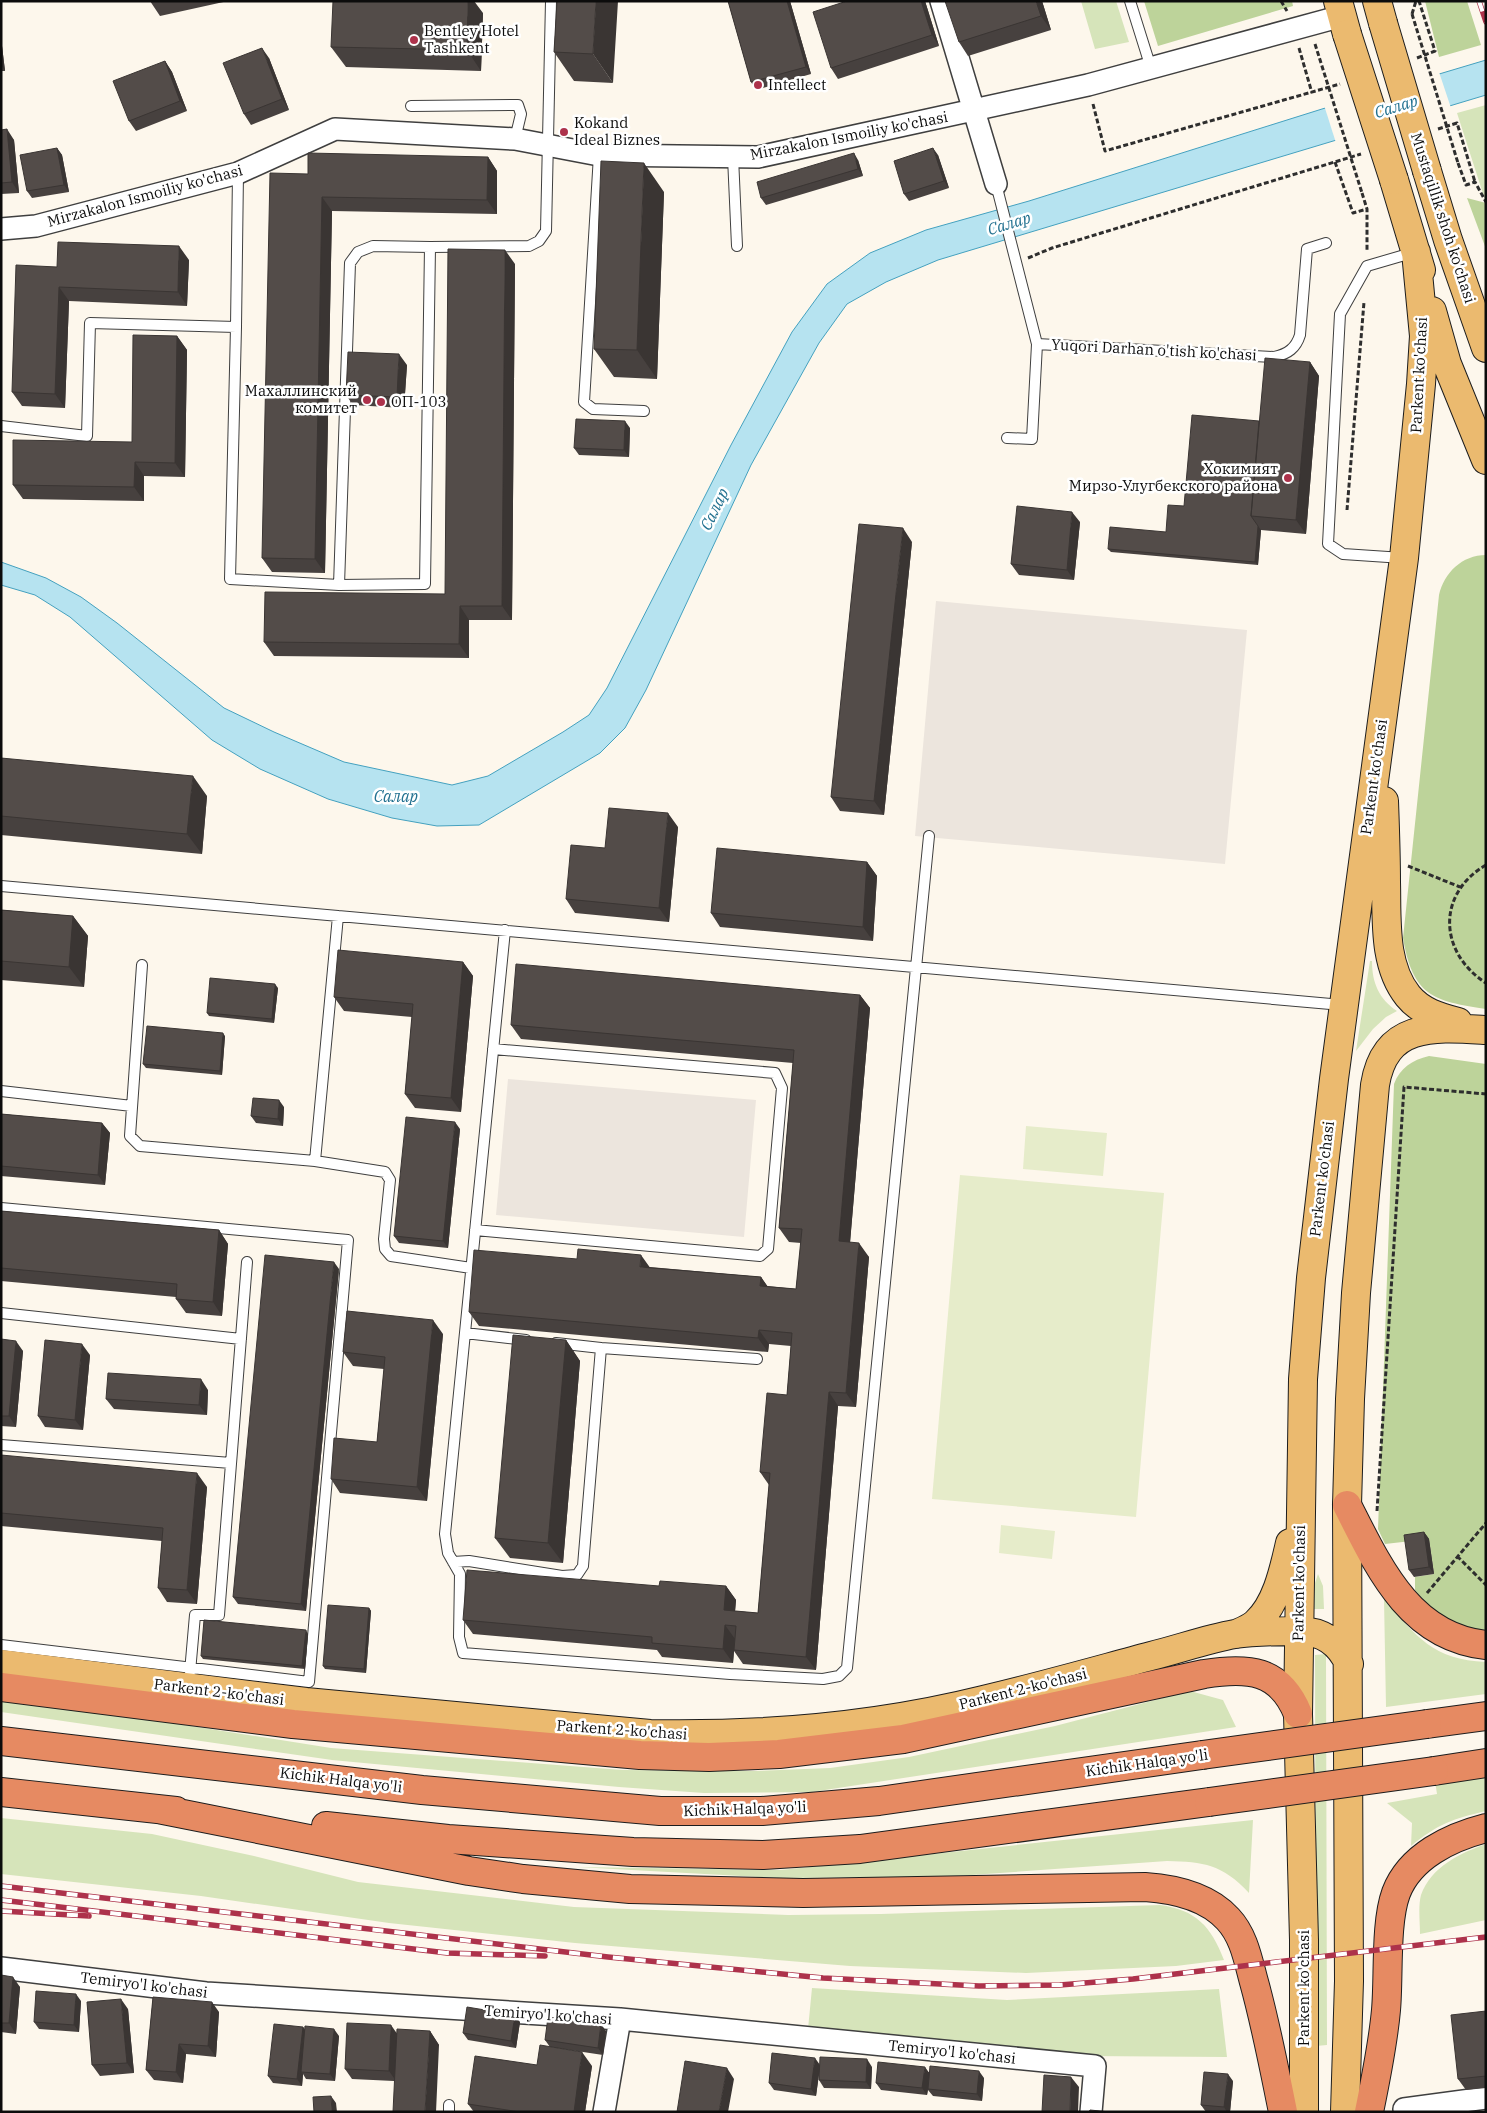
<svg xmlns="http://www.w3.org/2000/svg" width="1487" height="2113" font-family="'IBM Plex Serif',serif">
<rect width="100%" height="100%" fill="#fdf7ec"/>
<path fill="#d6e4ba" d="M1081,1H1116L1129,42L1095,49Z
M1486,105V203L1457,113Z
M1370,961H1372C1372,983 1379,999 1397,1011L1386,1017L1373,1029L1356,1051Z
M1318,1574L1323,1586L1324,1609H1314V1586Z
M1384,1599C1416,1636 1433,1660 1486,1662V1694L1386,1707Z
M1326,1654L1327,2045L1316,2046L1315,1655Z
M1190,1691L1223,1700L1236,1727L812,1792L704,1793L619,1787L332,1760L1,1712V1696L331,1748L623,1770L755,1771L830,1768L909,1757L1055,1726Z
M1486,1774V1811C1452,1819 1438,1824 1411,1846L1412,1823L1387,1803L1437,1794L1435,1781Z
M1,1818L152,1834L254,1856L358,1882L574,1907L788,1915L881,1914L1160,1905C1196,1910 1211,1926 1224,1960L1176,1966L1026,1973L850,1966L575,1943L389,1923L201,1896L1,1874Z
M1253,1820L1249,1893C1222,1864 1204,1862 1167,1861L943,1877L779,1878L577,1867L781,1870Z
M1486,1844V1920L1420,1934C1420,1922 1418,1906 1421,1895C1431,1867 1460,1853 1486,1844Z
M812,1988L1007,2000L1219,1989L1227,2057L1084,2056L808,2029Z"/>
<path fill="#bdd39a" d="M1144,1H1292L1293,6L1158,46Z
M1425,1H1467L1481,45L1439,57Z
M1467,198L1486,203V249Z
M1486,555V1009C1433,1001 1413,996 1403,938L1439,595C1444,573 1462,555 1486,555Z
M1429,1056L1486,1064V1632L1458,1630L1427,1604L1415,1590V1577L1434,1574L1429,1539L1385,1544L1378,1529L1394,1084C1400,1068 1412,1060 1429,1056Z"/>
<path fill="#e6ecca" d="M1026,1126L1107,1133L1103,1176L1023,1169Z
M960,1175L1164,1193L1136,1517L932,1499Z
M1001,1525L1055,1531L1052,1559L999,1553Z"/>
<path fill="#ece5dd" d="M936,601L1247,630L1225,864L915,836Z
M508,1079L756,1100L744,1237L496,1215Z"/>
<path fill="#b6e3f0" stroke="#44a1bf" d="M1486,60V95L938,260L886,282L847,304L819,343L751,465L646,690L625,728L600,753L479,825L437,826L392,818L328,799L260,769L212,740L70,617L35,595L1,585V562L46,578L81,597L117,623L224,708L274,732L344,762L452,785L488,776L563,732L589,715L607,688L731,445L792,332L827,284L870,253L926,230L1029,201L1322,109Z"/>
<path fill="#fdf7ec" d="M1439,72L1451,108L1336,143L1324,105Z"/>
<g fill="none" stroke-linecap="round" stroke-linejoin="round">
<g stroke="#3f3f3f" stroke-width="12">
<path id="lane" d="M1130,1L1151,68
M411,106L518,105L521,114L515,139
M599,155L584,402L593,409L644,411
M733,157L737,246
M996,184L1037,344L1274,357C1288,354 1296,348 1300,335L1307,249L1326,243
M430,247L529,246L539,241L546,231L551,1
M236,327L230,579L339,585L425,584L430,247L373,246L358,252L350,263L339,585
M1,426L87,436L90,323L236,327L238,173
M1007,438L1032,439L1037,344
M1403,558L1343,554L1328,544L1340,314L1367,266L1415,252
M1,886L1342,1005
M338,916L315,1161L385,1172L390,1180L384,1239L385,1249L391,1256L471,1268
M505,930L445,1534L448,1553L460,1574L459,1637L463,1653L730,1674L823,1679L839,1676L847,1668L929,836
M142,965L130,1136L140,1146L315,1161
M1,1091L132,1106
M1,1208L348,1240L309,1682L1,1645
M475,1230L760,1256L768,1249L782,1088L775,1073L493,1049
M1,1313L241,1339
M465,1333L526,1340
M601,1348L757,1359
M1,1445L231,1463
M453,1562L469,1561L562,1576L577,1575L583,1566L601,1348L556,1343
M190,1672L195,1615H219L247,1262
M449,2112V2105"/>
</g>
<g stroke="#3f3f3f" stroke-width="24">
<path id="street" d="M941,1L996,184
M1,229L36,226L238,173L335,129L515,139L599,155L758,157L1088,85L1342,16
M1,1968L206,1993L620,2019L1095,2066L1091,2112
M1404,2109L1486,2098
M604,2112L620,2019"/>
</g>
<g stroke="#1d1d1d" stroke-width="30">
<path id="primary" d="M1338,1L1347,34
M1377,1L1383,23
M1427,171L1448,240L1486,348
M1394,180L1421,270
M1432,311L1447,364L1486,460
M1384,801C1385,828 1386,855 1386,882C1387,919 1383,965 1408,996C1421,1012 1439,1017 1458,1022
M1236,1634C1243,1631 1251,1628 1256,1623C1277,1604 1284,1569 1290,1543
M1,1664L306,1702L650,1734C762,1736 874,1727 983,1700C1039,1687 1095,1671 1151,1656C1179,1649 1207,1639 1235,1634C1255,1631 1279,1631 1299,1631C1322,1631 1340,1643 1349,1664
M1304,2112V1940L1298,1714L1303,1379L1311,1278L1334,1079L1404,558L1421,384L1424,336L1416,252
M1345,2112L1349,1981L1347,1505L1350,1399L1356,1293L1375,1085C1385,1022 1435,1027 1486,1030"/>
</g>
<g stroke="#1d1d1d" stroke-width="30">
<path id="highway" d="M1347,1505C1378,1566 1409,1637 1486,1645
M1,1687L293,1724L640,1755L709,1757L779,1754L903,1739L1204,1674C1248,1667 1280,1669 1298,1714
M1427,1724L1486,1716
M1,1741L422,1790L660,1811H762L879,1801L1202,1755
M1434,1771L1486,1763
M1,1792L176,1811
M158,1809L469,1871L523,1879L630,1889L803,1893L1145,1887C1175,1889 1207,1896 1228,1919C1244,1936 1248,1960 1254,1982C1266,2025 1274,2068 1283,2112
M326,1826L448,1839L633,1852L763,1855L860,1849L1209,1802
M1369,2112C1376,2078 1383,2044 1386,2010C1389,1977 1385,1923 1396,1893C1410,1856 1451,1837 1486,1828"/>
</g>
<path stroke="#2e2e2e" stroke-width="3" stroke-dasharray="5 2.5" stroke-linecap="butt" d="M1281,1L1287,11
M1412,14L1416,1
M1299,48L1312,93
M1417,58L1435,51L1419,1
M1093,104L1105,151L1340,84
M1438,129L1457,123L1475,182
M1335,162L1353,213L1367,209
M1458,163L1466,185L1475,182L1486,202
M1362,193L1367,209V251
M1028,258L1052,248L1361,154
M1347,510L1364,302
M1486,865C1436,894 1439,953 1486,983
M1408,866L1460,887
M1377,1511L1404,1087L1486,1094
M1457,1556L1486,1585
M1427,1593L1486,1523"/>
<use href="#lane" stroke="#fff" stroke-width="10"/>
<use href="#street" stroke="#fff" stroke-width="21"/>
<use href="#primary" stroke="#ebba6f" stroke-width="28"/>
<use href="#highway" stroke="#e68a62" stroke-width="28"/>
<g stroke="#ad324b" stroke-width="5.5">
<path id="rail" d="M1479,1L1486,22
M1,1886L608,1957L823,1978L979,1986L1060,1985L1133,1979L1486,1937
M1,1900L447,1953L545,1956
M1,1911L89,1916"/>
</g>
<use href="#rail" stroke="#fff" stroke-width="4" stroke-dasharray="11" stroke-linecap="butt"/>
<g stroke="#1d1d1d" stroke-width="30" stroke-linecap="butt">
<path id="primary-bridge" d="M1383,23L1427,171
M1347,34L1394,180"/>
</g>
<g stroke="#1d1d1d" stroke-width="30" stroke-linecap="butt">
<path id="highway-bridge" d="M1202,1755L1427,1724
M1209,1802L1434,1771"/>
</g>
<path stroke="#2e2e2e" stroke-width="3" stroke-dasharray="5 2.5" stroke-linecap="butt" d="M1412,14L1458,163
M1315,44L1362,193"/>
<use href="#primary-bridge" stroke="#ebba6f" stroke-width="28"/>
<use href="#highway-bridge" stroke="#e68a62" stroke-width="28"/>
</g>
<path fill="#47413f" d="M150,1H228L160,16Z
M557,1L613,83L574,81L554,52Z
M728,1H790L811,74L756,90L751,82Z
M925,1L939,46L838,79L831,68Z
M1042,1L1051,30L968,56L959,42Z
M483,13L481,71L346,67L331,47Z
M1,44L2,46L5,71H1Z
M269,58L289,110L251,125L244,114Z
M165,61L172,72L187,111L136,131L129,121Z
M1,130L14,140L19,193L1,194Z
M57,148L62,155L69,192L32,198L27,191Z
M938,155L949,188L909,201L904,194Z
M488,157L497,171V214L332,211L325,573L272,572L262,558L308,174Z
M858,160L863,176L766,205L761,198Z
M664,192L657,379L614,377L594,349Z
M189,260L187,306L69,301L65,408L22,406L12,392L57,267Z
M515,264L512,620H469V658L274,656L264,642L445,594Z
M177,336L187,350L185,477L144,476V501L23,499L13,485L132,442Z
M1310,362L1319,376L1306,534L1261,530L1258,565L1111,552L1108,549L1166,532L1184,506L1259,421Z
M407,365L404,408L353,405L346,395Z
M630,428L629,457L579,455L574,448Z
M1080,522L1074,580L1019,575L1011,564Z
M912,542L884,815L840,811L831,797Z
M1,758L207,796L202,854L1,835Z
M678,827L669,922L575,913L566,899L605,848Z
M867,862L877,876L873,941L720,927L711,913Z
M1,910L73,916L88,936L84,987L1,980Z
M463,962L473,976L461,1112L415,1108L405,1094L412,1017L344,1011L334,997Z
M278,988L274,1023L209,1016L207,1013Z
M860,995L870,1008L850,1242L869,1257L856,1407L838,1406L816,1670L743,1664L734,1651L733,1663L662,1657L657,1650L473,1634L463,1620L659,1586H726L736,1600L735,1611L758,1613L769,1485L760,1472L787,1395L791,1346L769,1344L768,1352L479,1326L469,1312L650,1267L761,1277L767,1286L796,1289L801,1243L789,1242L779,1228L793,1063L521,1039L511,1025Z
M225,1036L222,1075L146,1068L143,1064Z
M284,1107L283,1126L256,1123L251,1116Z
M1,1114L102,1123L110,1133L105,1185L1,1176Z
M460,1129L448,1248L399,1243L394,1236Z
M1,1211L219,1230L228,1244L222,1316L186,1313L176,1299V1297L1,1281Z
M339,1269L306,1611L238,1604L233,1597Z
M443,1334L427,1501L340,1493L331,1479L377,1442L384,1369L353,1366L343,1352Z
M1,1339L23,1351L16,1427L1,1426Z
M566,1340L580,1361L563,1563L510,1558L495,1538Z
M90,1355L83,1430L45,1427L38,1416Z
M208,1390L207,1415L114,1409L106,1399Z
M1,1455L207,1487L197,1604L167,1602L158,1588L162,1541L1,1526Z
M1424,1532L1429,1539L1434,1574L1414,1577L1409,1570Z
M369,1608L371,1611L366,1673L325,1669L323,1666Z
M308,1634L305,1669L203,1659L201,1656Z
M1,1975L20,1987L16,2034L1,2032Z
M153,1997L219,2012L216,2057L186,2054L183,2083L154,2080L146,2070Z
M81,2001L79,2032L39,2029L34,2022Z
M128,2009L134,2073L100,2076L92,2065Z
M1486,2011V2088L1466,2090L1458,2079Z
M520,2022L516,2048L468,2040L463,2033Z
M303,2027L305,2030L339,2036L335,2081L306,2079L303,2074L302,2086L273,2083L268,2076Z
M430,2031L439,2045L394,2081L352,2079L345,2069L397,2033Z
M606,2031L603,2055L550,2047L545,2040Z
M537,2065L592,2066L585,2112H474L468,2104Z
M820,2065L872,2067L871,2089L824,2088L819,2080L820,2068L816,2096L774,2090L769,2083Z
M929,2072L984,2078L982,2101L933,2096L928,2090L927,2095L881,2090L876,2083Z
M1233,2081L1230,2112H1206L1201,2105Z"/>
<path fill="#3a3533" d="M468,1H474L483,13L481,71L467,50Z
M596,1H618L613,83L593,54Z
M787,1H790L811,74L806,67Z
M921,1H925L939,46L932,35Z
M1036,1H1042L1051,30L1041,16Z
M1,44L2,46L5,71L1,65Z
M262,48L269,58L289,110L282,99Z
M165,61L172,72L187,111L180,101Z
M7,129L14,140L19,193L12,182Z
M57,148L62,155L69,192L64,185Z
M933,148L938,155L949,188L944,181Z
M854,153L858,160L863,176L858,169Z
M488,157L497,171V214L487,200Z
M644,163L664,192L657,379L637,350Z
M322,197L332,211L325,573L315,559Z
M179,246L189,260L187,306L178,292Z
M505,250L515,264L512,620L502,606Z
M59,287L69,301L65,408L55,394Z
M177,336L187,350L185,477L175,463Z
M399,354L407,365L404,408L397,397Z
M1310,362L1319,376L1306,534L1296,520Z
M625,421L630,428L629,457L624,450Z
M135,462L144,476V501L134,487Z
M1072,512L1080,522L1074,580L1067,570Z
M1258,526L1261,530L1258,565L1255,562Z
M903,528L912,542L884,815L874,801Z
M460,606L469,620V658L459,644Z
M193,776L207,796L202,854L187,834Z
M668,813L678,827L669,922L659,908Z
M867,862L877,876L873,941L863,927Z
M73,916L88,936L84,987L69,967Z
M463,962L473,976L461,1112L451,1098Z
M275,984L278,988L274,1023L272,1019Z
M860,995L870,1008L849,1255L839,1241Z
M223,1033L225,1036L222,1075L220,1071Z
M279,1100L284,1107L283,1126L278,1119Z
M455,1122L460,1129L448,1248L443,1241Z
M102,1123L110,1133L105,1185L98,1175Z
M219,1230L228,1244L222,1316L213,1302Z
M859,1243L869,1257L856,1407L846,1393Z
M641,1255L651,1269L640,1267Z
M334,1262L339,1269L306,1611L301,1604Z
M761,1277L771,1291L760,1286Z
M433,1320L443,1334L427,1501L417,1487Z
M759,1330L769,1344L768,1352L758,1338Z
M566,1340L580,1361L563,1563L548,1543Z
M16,1341L23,1351L16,1427L9,1416Z
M82,1344L90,1355L83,1430L75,1420Z
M201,1379L208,1390L207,1415L199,1405Z
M829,1392L838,1406L816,1670L806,1657Z
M197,1473L207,1487L197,1604L187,1590Z
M1424,1532L1429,1539L1434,1574L1429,1567Z
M726,1586L736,1600L734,1624L724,1610Z
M369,1608L371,1611L366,1673L364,1669Z
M725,1625L735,1639L733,1663L723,1649Z
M306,1630L308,1634L305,1669L302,1666Z
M13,1977L20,1987L16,2034L9,2023Z
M76,1994L81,2001L79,2032L74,2025Z
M121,1999L128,2009L134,2073L127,2063Z
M212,2002L219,2012L216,2057L208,2046Z
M515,2015L520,2022L516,2048L511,2041Z
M601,2024L606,2031L603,2055L598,2048Z
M391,2025L398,2035L396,2081L389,2071Z
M303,2027L308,2034L301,2072L303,2074L302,2086L297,2079Z
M334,2029L339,2036L335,2081L330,2074Z
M430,2031L439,2045L436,2112H425Z
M179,2044L186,2054L183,2083L176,2072Z
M582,2052L592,2066L585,2112H574Z
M815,2058L820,2065L816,2096L811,2089Z
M867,2059L872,2067L871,2089L866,2082Z
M925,2067L930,2074L927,2095L922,2088Z
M727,2068L734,2079L728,2112H719Z
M979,2071L984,2078L982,2101L977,2094Z
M1228,2074L1233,2081L1230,2112H1227L1224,2107Z
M1071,2077L1079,2087L1078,2112H1070Z
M331,2096L336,2103L337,2112H332Z"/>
<path fill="#534c49" stroke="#3a3533" d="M333,1H468L467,50L331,47Z
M557,1H596L593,54L554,52Z
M728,1H787L806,67L751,82Z
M847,1H921L932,35L831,68L813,12Z
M945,1H1036L1041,16L959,42Z
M262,48L282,99L244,114L223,63Z
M165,61L180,101L129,121L113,81Z
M7,129L12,182L1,183V130Z
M57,148L64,185L27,191L20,155Z
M933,148L944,181L904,194L894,161Z
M308,153L488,157L487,200L322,197L315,559L262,558L270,173L308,174Z
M854,153L858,169L761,198L757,182Z
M601,161L644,163L637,350L594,349Z
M58,242L179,246L178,292L59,287L55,394L12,392L16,265L57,267Z
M448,249L505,250L502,606H460L459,644L264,642L265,592L445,594Z
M133,335L177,336L175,463L135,462L134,487L13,485V440L132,442Z
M348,352L399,354L397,397L346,395Z
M1265,358L1310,362L1296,520L1251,516Z
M1192,415L1259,421L1251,516L1258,526L1255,562L1108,549L1110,527L1166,532L1168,505L1184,506Z
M576,419L625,421L624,450L574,448Z
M1017,506L1072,512L1067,570L1011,564Z
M859,524L903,528L874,801L831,797Z
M1,758L193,776L187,834L1,816Z
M609,808L668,813L659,908L566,899L571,845L605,848Z
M717,848L867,862L863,927L711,913Z
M1,910L73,916L69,967L1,961Z
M338,950L463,962L451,1098L405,1094L413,1004L334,997Z
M516,964L860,995L839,1241L859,1243L846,1393L829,1392L806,1657L734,1650L736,1626L725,1625L723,1649L652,1643V1637L463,1620L467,1570L659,1586L660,1581L726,1586L724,1610L758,1613L770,1473L760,1472L767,1393L787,1395L792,1333L759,1330L758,1338L469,1312L474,1250L577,1259L578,1249L641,1255L640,1267L761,1277L760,1286L796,1289L802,1229L779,1228L794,1050L511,1025Z
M210,978L275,984L272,1019L207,1013Z
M147,1026L223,1033L220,1071L143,1064Z
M253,1098L279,1100L278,1119L251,1116Z
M1,1114L102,1123L98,1175L1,1166Z
M406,1117L455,1122L443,1241L394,1236Z
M1,1211L219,1230L213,1302L176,1299L177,1284L1,1268Z
M265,1255L334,1262L301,1604L233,1597Z
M347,1311L433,1320L417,1487L331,1479L334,1438L377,1442L385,1357L343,1352Z
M513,1335L566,1340L548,1543L495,1538Z
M1,1339L16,1341L9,1416H1Z
M45,1340L82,1344L75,1420L38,1416Z
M108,1373L201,1379L199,1405L106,1399Z
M1,1455L197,1473L187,1590L158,1588L163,1528L1,1513Z
M1424,1532L1429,1567L1409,1570L1404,1535Z
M328,1605L369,1608L364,1669L323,1666Z
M204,1620L306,1630L302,1666L201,1656Z
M1,1975L13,1977L9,2023H1Z
M36,1991L76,1994L74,2025L34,2022Z
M153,1997L212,2002L208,2046L179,2044L176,2072L146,2070Z
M121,1999L127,2063L92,2065L87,2002Z
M467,2007L515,2015L511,2041L463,2033Z
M1486,2011V2076L1458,2079L1451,2015Z
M548,2017L601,2024L598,2048L545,2040Z
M347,2023L391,2025L389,2071L345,2069Z
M274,2024L303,2027L297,2079L268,2076Z
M305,2026L334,2029L330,2074L301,2072Z
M397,2029L430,2031L425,2112H393Z
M540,2045L582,2052L574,2112H520L468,2104L475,2056L537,2065Z
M772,2053L815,2058L811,2089L769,2083Z
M820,2057L867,2059L866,2082L819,2080Z
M685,2061L727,2068L719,2112H677Z
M878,2062L925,2067L922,2088L876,2083Z
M930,2066L979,2071L977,2094L928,2089Z
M1204,2072L1228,2074L1224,2107L1201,2105Z
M1044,2075L1071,2077L1070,2112H1042Z
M331,2096L332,2112H314L313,2097Z
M1090,2110L1110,2112H1089Z"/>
<g fill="#ad324b" stroke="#fff" stroke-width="2">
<circle cx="414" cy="40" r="5"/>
<circle cx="758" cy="85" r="5"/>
<circle cx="564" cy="132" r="5"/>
<circle cx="367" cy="400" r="5"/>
<circle cx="381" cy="402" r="5"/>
<circle cx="1288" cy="478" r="5"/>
</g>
<g text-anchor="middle" stroke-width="5" stroke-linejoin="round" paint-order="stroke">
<g font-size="15" fill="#0c0c0c" stroke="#fff" text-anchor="start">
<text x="424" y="36">Bentley Hotel<tspan x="424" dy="17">Tashkent</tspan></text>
<text x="768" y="90">Intellect</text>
<text x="574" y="128">Kokand<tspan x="574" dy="17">Ideal Biznes</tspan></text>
<text x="357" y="396" text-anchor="end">Махаллинский<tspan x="357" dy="17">комитет</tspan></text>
<text x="391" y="407">ОП-103</text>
<text x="1278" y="474" text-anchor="end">Хокимият<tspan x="1278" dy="17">Мирзо-Улугбекского района</tspan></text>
</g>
<g font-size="15" fill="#0c0c0c" stroke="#fff">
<text transform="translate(849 136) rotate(-11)" y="5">Mirzakalon Ismoiliy ko'chasi</text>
<text transform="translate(145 196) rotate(-15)" y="5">Mirzakalon Ismoiliy ko'chasi</text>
<text transform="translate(1443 218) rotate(72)" y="5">Mustaqillik shoh ko'chasi</text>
<text transform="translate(1154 350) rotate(3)" y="5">Yuqori Darhan o'tish ko'chasi</text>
<text transform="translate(1419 375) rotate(-87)" y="5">Parkent ko'chasi</text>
<text transform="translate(1374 777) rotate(-82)" y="5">Parkent ko'chasi</text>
<text transform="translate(1322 1179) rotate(-83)" y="5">Parkent ko'chasi</text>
<text transform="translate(1299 1583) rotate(-89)" y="5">Parkent ko'chasi</text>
<text transform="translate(1023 1689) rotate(-14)" y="5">Parkent 2-ko'chasi</text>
<text transform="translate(219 1692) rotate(7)" y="5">Parkent 2-ko'chasi</text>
<text transform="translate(622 1730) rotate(4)" y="5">Parkent 2-ko'chasi</text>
<text transform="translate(1147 1763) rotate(-8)" y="5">Kichik Halqa yo'li</text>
<text transform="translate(341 1780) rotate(7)" y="5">Kichik Halqa yo'li</text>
<text transform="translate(745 1809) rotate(-2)" y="5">Kichik Halqa yo'li</text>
<text transform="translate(144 1985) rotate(7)" y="5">Temiryo'l ko'chasi</text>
<text transform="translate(1304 1988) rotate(-90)" y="5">Parkent ko'chasi</text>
<text transform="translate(548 2015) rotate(4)" y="5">Temiryo'l ko'chasi</text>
<text transform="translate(952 2052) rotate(6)" y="5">Temiryo'l ko'chasi</text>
</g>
<g font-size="16" font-style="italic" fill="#227190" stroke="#fff">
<text transform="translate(1396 106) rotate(-17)" y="6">Салар</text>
<text transform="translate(1009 223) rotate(-17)" y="6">Салар</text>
<text transform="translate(714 509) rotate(-64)" y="6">Салар</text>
<text x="396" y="802">Салар</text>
</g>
</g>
<rect width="1487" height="2113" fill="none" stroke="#0c0c0c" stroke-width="5"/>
</svg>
